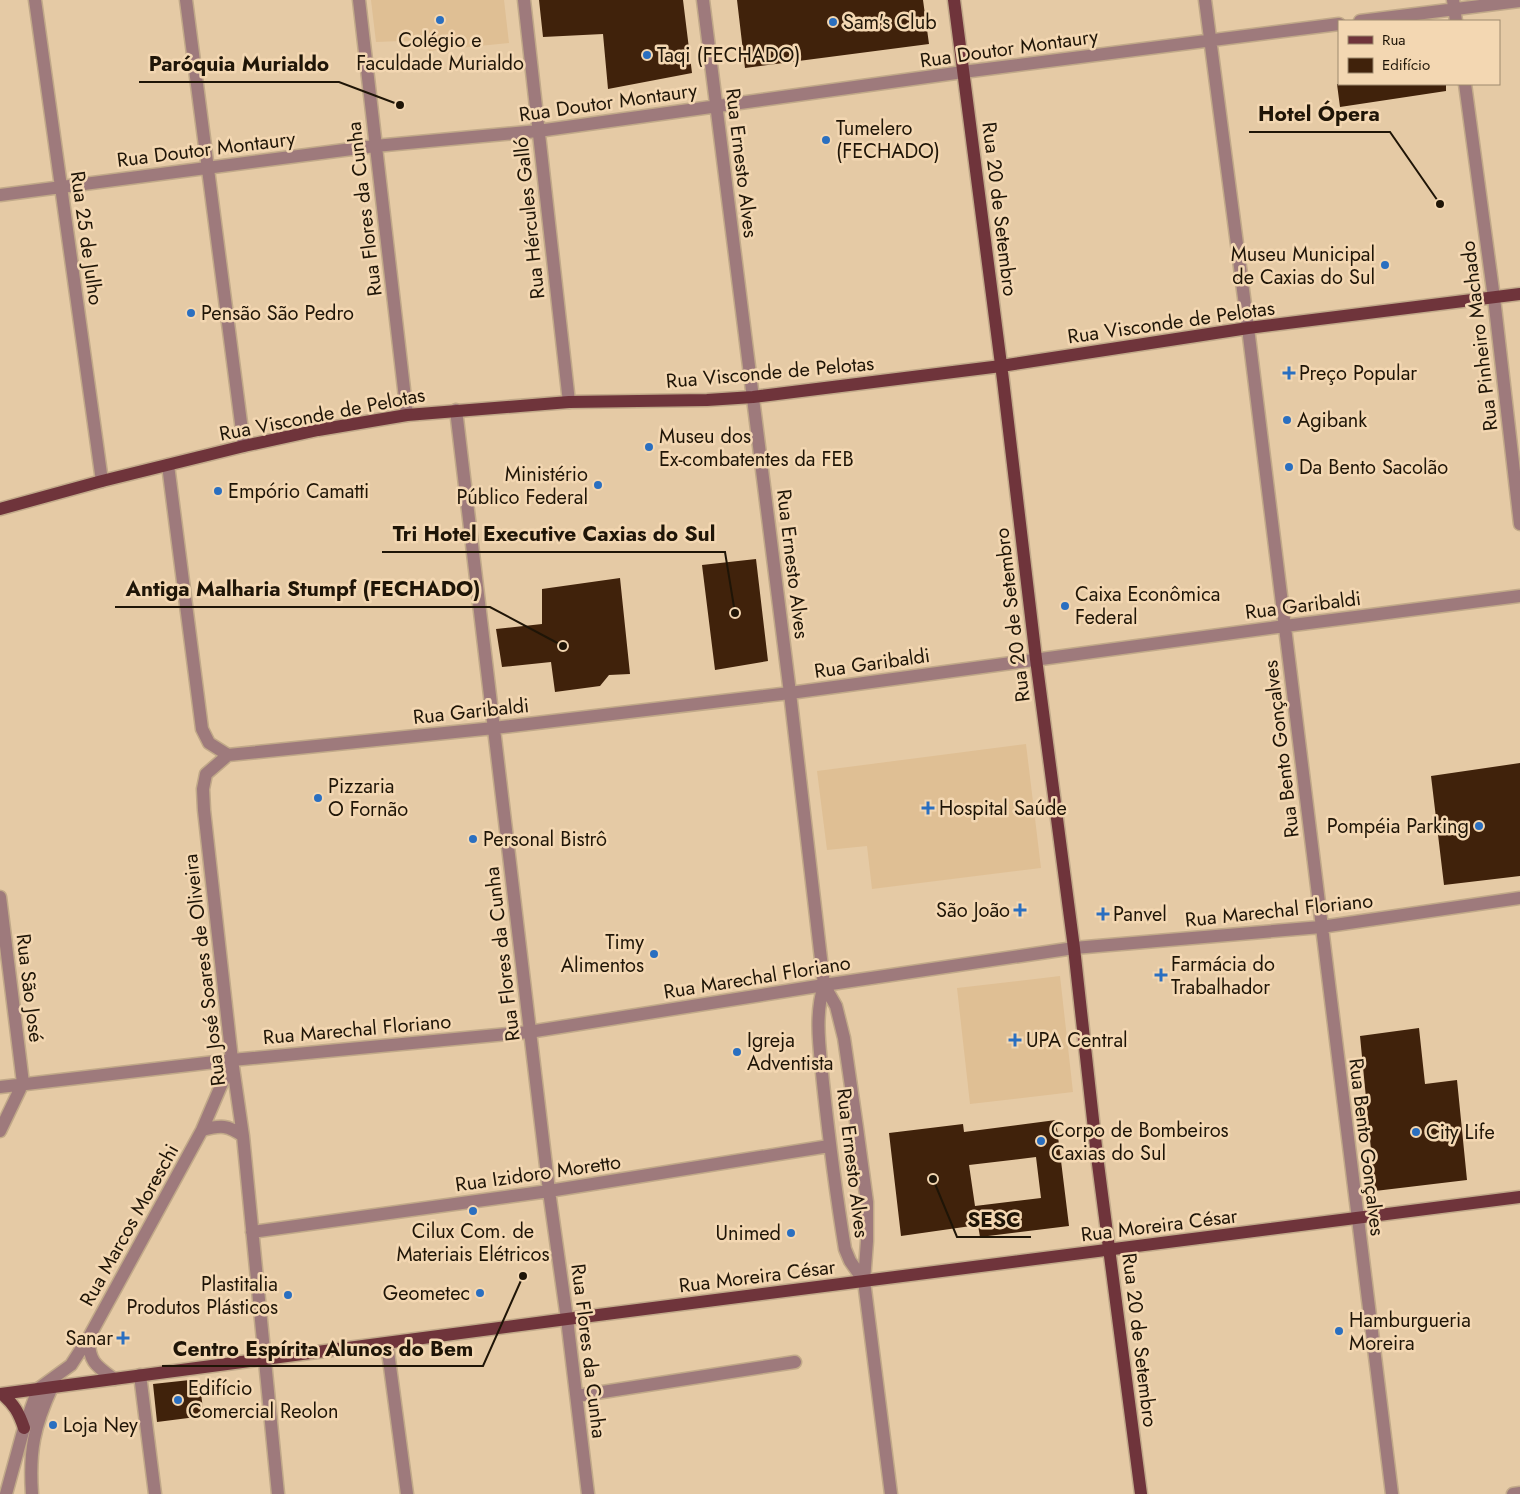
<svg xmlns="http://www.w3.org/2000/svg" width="1520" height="1494" font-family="Jost,sans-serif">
<rect width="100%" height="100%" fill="#e5caa5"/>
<path fill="#dfbf94" d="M371,0H504L509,43L429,51L426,40L376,42Z
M1026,744L1041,868L872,889L867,846L827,850L817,771Z
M1060,976L1073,1092L970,1104L957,988Z"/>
<path fill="#40220b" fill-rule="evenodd" d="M539,0H683L692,73L608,89L603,34L543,37Z
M737,0H923L929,44L745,68Z
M1337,84H1446V91L1340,107Z
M756,559L768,661L715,670L702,565Z
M620,578L630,674L609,675L600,686L555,692L551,662L502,667L496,629L542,624V589Z
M1520,763V876L1444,885L1431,776Z
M1419,1028L1425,1084L1457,1080L1467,1180L1375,1191L1360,1036Z
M1056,1120L1069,1226L980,1237L978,1225L901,1236L889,1133L963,1124L964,1132ZM1036,1157L1041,1198L975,1206L969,1165Z
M199,1379L204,1416L157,1422L153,1384Z"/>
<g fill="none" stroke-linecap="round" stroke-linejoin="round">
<g stroke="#c1a989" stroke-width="15">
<path id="minor" d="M35,0L102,481
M186,0L244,446
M359,0L407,415
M524,0L569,402
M703,0L790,693L824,985C814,1017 820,1050 823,1083C829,1139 836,1194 845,1249L850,1261L864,1281
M1205,0L1248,328L1392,1494
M1453,0L1456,21
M1360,21L1520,1
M1465,84L1494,298L1520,524
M0,195L375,146L538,131L963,72L1339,24
M456,410L549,1191L567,1319L588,1494
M168,465L202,729L209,743L228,755
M228,755L494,728L790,693L1285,626L1520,596
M228,755L206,774L203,789L204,810L232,1060L243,1136L278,1494
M0,897L23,1083L0,1131
M824,985L836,1006L844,1038L857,1128L867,1202V1241L864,1281L891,1494
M0,1087L232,1060L529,1032L824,985L1074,948L1321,927L1520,898
M202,1130C221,1125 228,1125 243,1136
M252,1232L549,1191L829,1146
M89,1337C88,1361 96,1366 114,1379
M387,1344L407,1494
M140,1375L155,1494
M577,1396L795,1362
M6,1494L24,1428L38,1389L71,1365L89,1337L202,1130L232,1060
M32,1494C29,1451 34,1426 52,1387
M1513,1494L1520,1493"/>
</g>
<g stroke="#c1a989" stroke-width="15">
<path id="major" d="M954,0L1003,380L1036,659L1074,948L1097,1156L1141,1494
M0,509L102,481L244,446L318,430L407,415L569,402L707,400L753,397L1001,366L1248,328L1520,294
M0,1394L567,1319L1520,1197
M2,1394C14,1404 19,1413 24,1428"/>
</g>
<use href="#minor" stroke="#9e7a7c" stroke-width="12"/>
<use href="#major" stroke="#6f343b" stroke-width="12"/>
</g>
<g fill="#2a6fc0" stroke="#f3d7b2" stroke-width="2">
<circle cx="440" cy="20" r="5"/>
<circle cx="833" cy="22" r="5"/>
<circle cx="647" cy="55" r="5"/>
<circle cx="826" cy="140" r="5"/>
<circle cx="1385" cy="265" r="5"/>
<circle cx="191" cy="313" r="5"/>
<path d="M1286.5 365.5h5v5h5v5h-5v5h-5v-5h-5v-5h5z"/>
<circle cx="1287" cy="420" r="5"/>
<circle cx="649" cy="447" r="5"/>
<circle cx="1289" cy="467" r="5"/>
<circle cx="598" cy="485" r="5"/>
<circle cx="218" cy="491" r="5"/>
<circle cx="1065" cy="606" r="5"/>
<circle cx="318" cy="798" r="5"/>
<path d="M925.5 800.5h5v5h5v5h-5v5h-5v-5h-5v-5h5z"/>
<circle cx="1479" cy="826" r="5"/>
<circle cx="473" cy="839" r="5"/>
<path d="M1017.5 902.5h5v5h5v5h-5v5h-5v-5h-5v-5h5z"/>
<path d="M1100.5 906.5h5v5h5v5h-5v5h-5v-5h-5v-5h5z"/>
<circle cx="654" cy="954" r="5"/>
<path d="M1158.5 967.5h5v5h5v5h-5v5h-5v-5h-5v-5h5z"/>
<path d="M1012.5 1032.5h5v5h5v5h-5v5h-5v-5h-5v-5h5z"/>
<circle cx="737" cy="1052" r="5"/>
<circle cx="1416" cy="1132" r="5"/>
<circle cx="1041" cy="1141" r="5"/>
<circle cx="473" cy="1211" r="5"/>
<circle cx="791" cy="1233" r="5"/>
<circle cx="480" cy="1293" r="5"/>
<circle cx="288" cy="1295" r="5"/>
<circle cx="1339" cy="1331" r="5"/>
<path d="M120.5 1330.5h5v5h5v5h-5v5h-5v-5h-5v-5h5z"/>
<circle cx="178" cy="1400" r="5"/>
<circle cx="53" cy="1425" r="5"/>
</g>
<g text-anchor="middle" stroke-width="5" stroke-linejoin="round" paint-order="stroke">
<g font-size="20" fill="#1f1507" stroke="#f3d7b2" text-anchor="start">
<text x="843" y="29">Sam's Club</text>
<text x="440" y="47" text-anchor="middle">Colégio e<tspan x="440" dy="23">Faculdade Murialdo</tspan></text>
<text x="657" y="62">Taqi (FECHADO)</text>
<text x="836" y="135">Tumelero<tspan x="836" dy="23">(FECHADO)</tspan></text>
<text x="1375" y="261" text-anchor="end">Museu Municipal<tspan x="1375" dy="23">de Caxias do Sul</tspan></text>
<text x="201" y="320">Pensão São Pedro</text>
<text x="1299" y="380">Preço Popular</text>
<text x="1297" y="427">Agibank</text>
<text x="659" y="443">Museu dos<tspan x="659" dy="23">Ex-combatentes da FEB</tspan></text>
<text x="1299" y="474">Da Bento Sacolão</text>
<text x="588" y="481" text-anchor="end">Ministério<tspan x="588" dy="23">Público Federal</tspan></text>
<text x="228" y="498">Empório Camatti</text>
<text x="1075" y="601">Caixa Econômica<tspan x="1075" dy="23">Federal</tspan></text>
<text x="328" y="793">Pizzaria<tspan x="328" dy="23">O Fornão</tspan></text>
<text x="939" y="815">Hospital Saúde</text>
<text x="1469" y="833" text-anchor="end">Pompéia Parking</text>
<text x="483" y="846">Personal Bistrô</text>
<text x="1010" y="917" text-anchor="end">São João</text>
<text x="1113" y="921">Panvel</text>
<text x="644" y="949" text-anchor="end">Timy<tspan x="644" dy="23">Alimentos</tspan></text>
<text x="1171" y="971">Farmácia do<tspan x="1171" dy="23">Trabalhador</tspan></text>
<text x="747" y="1047">Igreja<tspan x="747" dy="23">Adventista</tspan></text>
<text x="1026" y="1047">UPA Central</text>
<text x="1051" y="1137">Corpo de Bombeiros<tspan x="1051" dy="23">Caxias do Sul</tspan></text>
<text x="1426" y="1139">City Life</text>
<text x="473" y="1238" text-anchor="middle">Cilux Com. de<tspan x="473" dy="23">Materiais Elétricos</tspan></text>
<text x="781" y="1240" text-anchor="end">Unimed</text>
<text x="278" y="1291" text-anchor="end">Plastitalia<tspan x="278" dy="23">Produtos Plásticos</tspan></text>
<text x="470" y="1300" text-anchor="end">Geometec</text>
<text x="1349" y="1327">Hamburgueria<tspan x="1349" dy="23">Moreira</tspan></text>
<text x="113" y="1345" text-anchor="end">Sanar</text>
<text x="188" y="1395">Edifício<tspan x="188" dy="23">Comercial Reolon</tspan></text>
<text x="63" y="1432">Loja Ney</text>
</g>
<g font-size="20" fill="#1f1507" stroke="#f3d7b2">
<text transform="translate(1009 48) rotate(-8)" y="7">Rua Doutor Montaury</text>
<text transform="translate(608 102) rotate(-8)" y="7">Rua Doutor Montaury</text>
<text transform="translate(206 149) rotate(-7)" y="7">Rua Doutor Montaury</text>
<text transform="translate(742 163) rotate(83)" y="7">Rua Ernesto Alves</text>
<text transform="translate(364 209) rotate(-97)" y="7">Rua Flores da Cunha</text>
<text transform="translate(1000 209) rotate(83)" y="7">Rua 20 de Setembro</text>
<text transform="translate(529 218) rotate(-96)" y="7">Rua Hércules Galló</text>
<text transform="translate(87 238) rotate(82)" y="7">Rua 25 de Julho</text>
<text transform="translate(1171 322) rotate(-8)" y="7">Rua Visconde de Pelotas</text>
<text transform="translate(1479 336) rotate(-97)" y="7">Rua Pinheiro Machado</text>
<text transform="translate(770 372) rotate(-5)" y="7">Rua Visconde de Pelotas</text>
<text transform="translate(322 414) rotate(-11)" y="7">Rua Visconde de Pelotas</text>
<text transform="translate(793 564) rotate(83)" y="7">Rua Ernesto Alves</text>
<text transform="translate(1303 605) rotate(-7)" y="7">Rua Garibaldi</text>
<text transform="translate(1012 615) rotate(-97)" y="7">Rua 20 de Setembro</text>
<text transform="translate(872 663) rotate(-8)" y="7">Rua Garibaldi</text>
<text transform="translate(471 711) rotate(-6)" y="7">Rua Garibaldi</text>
<text transform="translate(1281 749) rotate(-97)" y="7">Rua Bento Gonçalves</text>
<text transform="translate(1279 910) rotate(-6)" y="7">Rua Marechal Floriano</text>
<text transform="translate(502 954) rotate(-97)" y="7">Rua Flores da Cunha</text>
<text transform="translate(204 970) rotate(-97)" y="7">Rua José Soares de Oliveira</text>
<text transform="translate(757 977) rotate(-9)" y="7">Rua Marechal Floriano</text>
<text transform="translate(30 988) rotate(83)" y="7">Rua São José</text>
<text transform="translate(357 1029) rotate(-5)" y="7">Rua Marechal Floriano</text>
<text transform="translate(1367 1147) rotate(83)" y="7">Rua Bento Gonçalves</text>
<text transform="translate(853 1163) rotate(83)" y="7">Rua Ernesto Alves</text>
<text transform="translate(538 1173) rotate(-8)" y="7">Rua Izidoro Moretto</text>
<text transform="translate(129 1225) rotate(-61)" y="7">Rua Marcos Moreschi</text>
<text transform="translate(1159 1225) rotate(-7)" y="7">Rua Moreira César</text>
<text transform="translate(757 1276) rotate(-7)" y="7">Rua Moreira César</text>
<text transform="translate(1140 1340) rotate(83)" y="7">Rua 20 de Setembro</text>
<text transform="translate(589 1351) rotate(83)" y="7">Rua Flores da Cunha</text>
</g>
</g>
<path fill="none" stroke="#1f1507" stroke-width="2" d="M400 105L339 82H139M1440 204L1390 132H1249M735 613L725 552H382M563 646L490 607H115M933 1179L957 1237H1031M523 1276L483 1366H162"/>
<g fill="#1f1507" stroke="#f3d7b2" stroke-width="2">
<circle cx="400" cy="105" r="5"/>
<circle cx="1440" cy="204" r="5"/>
<circle cx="735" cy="613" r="5"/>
<circle cx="563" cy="646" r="5"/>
<circle cx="933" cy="1179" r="5"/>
<circle cx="523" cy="1276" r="5"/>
</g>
<g font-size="21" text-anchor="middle" font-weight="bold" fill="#1f1507" stroke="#f3d7b2" stroke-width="5" stroke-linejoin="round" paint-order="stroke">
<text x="239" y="71">Paróquia Murialdo</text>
<text x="1319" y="121">Hotel Ópera</text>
<text x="554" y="541">Tri Hotel Executive Caxias do Sul</text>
<text x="303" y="596">Antiga Malharia Stumpf (FECHADO)</text>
<text x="994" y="1227">SESC</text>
<text x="323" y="1356">Centro Espírita Alunos do Bem</text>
</g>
<rect x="1338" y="20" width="162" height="65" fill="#f3d7b2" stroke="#9e896e"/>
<rect x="1348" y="36" width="25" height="8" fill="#6f343b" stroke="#9e896e"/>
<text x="1382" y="45" font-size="15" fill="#1f1507">Rua</text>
<rect x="1348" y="58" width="25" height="15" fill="#40220b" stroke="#9e896e"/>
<text x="1382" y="70" font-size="15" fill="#1f1507">Edifício</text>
</svg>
